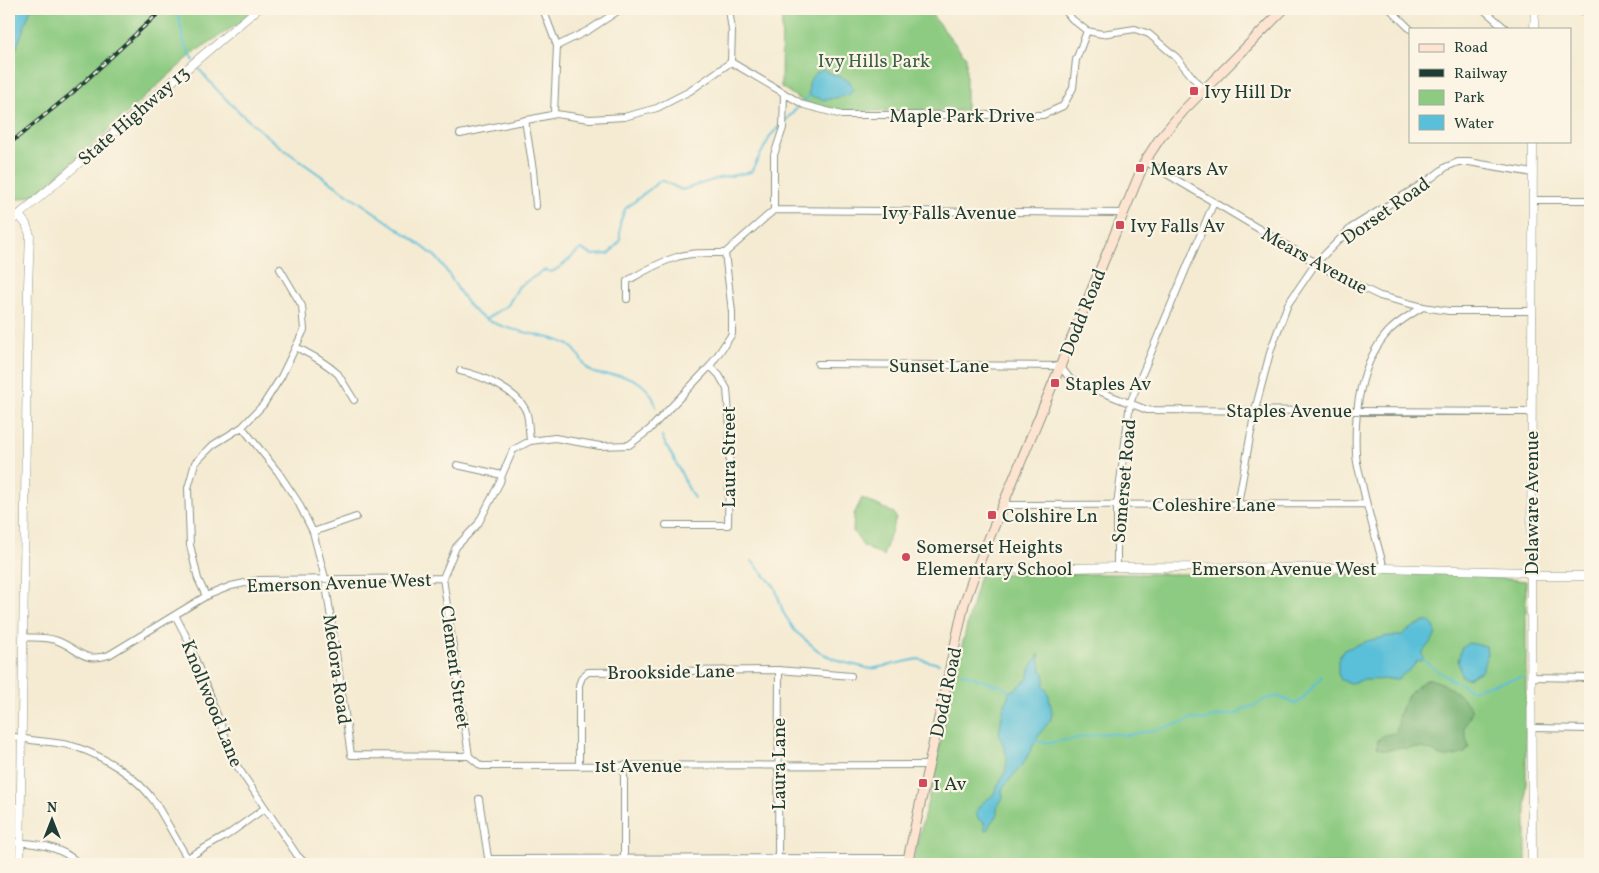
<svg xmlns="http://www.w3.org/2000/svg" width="1599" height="873" font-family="Vollkorn,serif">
<rect width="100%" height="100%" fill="#fcf5e5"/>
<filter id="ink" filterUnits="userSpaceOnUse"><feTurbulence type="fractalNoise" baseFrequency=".02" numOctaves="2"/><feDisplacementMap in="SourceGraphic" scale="10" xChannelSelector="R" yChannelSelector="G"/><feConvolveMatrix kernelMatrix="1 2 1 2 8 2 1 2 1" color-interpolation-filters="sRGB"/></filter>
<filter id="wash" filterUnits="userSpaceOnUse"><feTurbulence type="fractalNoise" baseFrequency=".0096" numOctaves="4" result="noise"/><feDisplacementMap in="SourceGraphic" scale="20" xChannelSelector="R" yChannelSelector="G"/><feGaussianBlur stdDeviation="1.12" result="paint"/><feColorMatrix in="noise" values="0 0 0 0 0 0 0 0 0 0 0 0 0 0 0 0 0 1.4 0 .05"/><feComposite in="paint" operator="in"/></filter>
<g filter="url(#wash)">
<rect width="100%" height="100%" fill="#f5ebd3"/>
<path fill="#8ecb82" stroke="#56845b" d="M9,9H261L196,51L37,194L9,202Z
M782,9H927L966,57V111H833L809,105L781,87Z
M862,498L894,513L896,518L883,556L863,546L853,531L854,514Z
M980,574H1463L1526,581V864H912L930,793L952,685Z"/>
<path fill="#72af70" stroke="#487652" d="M1429,679C1443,681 1466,697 1472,711L1464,728C1466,735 1466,740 1469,747L1465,753C1458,755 1448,759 1441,756C1438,756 1436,753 1434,752C1425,748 1416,746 1406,749C1397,744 1387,755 1377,747L1378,740L1384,735L1395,733C1400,726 1397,721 1399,714C1403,700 1415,684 1429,679Z"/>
<path fill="#5abfd8" stroke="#3c7e86" d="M9,9H31L15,52L9,57Z
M823,70L850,81L853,90L849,95L825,100L809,96C808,83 809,75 823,70Z
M1424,622H1430C1444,635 1428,643 1422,653L1423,658L1421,661L1418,660L1411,669L1397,679L1363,680L1350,683L1341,680L1338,674V660L1342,651L1346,649L1367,641L1389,636H1401L1408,630Z
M1468,643L1486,646L1487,654L1482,671L1468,678L1462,677L1458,662L1461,648Z
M1039,654L1041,670C1046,674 1045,680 1043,686L1048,692L1052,712L1051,719L1039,735L1023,764L1002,789L1003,798L997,807V817L991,822L988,829L985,830L984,822L978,819L976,812L980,805L993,795L1006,770L1007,756L999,734L1003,710L1009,694L1008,692L1016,689L1028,678L1031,667Z"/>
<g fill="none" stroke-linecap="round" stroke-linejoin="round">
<path stroke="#5abfd8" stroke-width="2" d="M177,9L184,43L194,61
M196,65C260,148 356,193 436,257C452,274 462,303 479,315C496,327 521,331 541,336C550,338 562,340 570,346C579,351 581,363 589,370C597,377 612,374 622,376C639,378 653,392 656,407
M803,102L809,96
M786,120L800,105
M486,319L508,305L519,286L545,270L551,272C564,267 569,258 581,249L592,255L609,254L620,241V223L625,209L661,180L682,190L719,178L751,172L771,135L781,125
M662,436C665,446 673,455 677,465C683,476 687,487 694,498
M752,561L775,587L783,612L795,631L821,653L842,662L871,669L918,659L939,664
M1422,659L1445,676L1471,690L1521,677
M962,673L995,685H1002L1010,693
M1034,741L1049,743L1106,733L1127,735L1154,730L1185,722L1190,719L1204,720L1222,715H1231L1239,713L1243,709L1256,705L1265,699L1275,697H1280L1288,701L1296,703L1302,700L1322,676"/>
</g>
</g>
<g filter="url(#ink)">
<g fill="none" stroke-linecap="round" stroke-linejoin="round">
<g stroke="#8a9484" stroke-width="8">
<path id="minor" d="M543,9L557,46L554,113L556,114
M729,9L732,31L731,62
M1064,9L1072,19L1087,31L1102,34L1135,29L1149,34L1176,57L1204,91
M1390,9L1410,29
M1483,9L1506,29
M1535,10L1590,11
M557,46L589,30L621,9
M731,62L804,105L842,115H1043L1063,106L1073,88L1076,60L1087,31
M525,120L533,170L536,206
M460,134L556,114L590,119L624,117L657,108L690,91L731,62
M1145,161L1338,276L1380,296L1423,307L1449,311H1532
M1533,200H1590
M774,210L1123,213
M725,253L774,210V155L783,128L784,93
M627,299V281C643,272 659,262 677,257C692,252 710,253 725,253
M296,347C311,355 325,362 338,374L354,400
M818,364L1060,366L1071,380L1147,410L1531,412
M460,371C481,375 521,392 527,414C529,422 529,433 530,441
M242,427L278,472L298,502L313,532L325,578L351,755L469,756L481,766L929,765
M457,465L502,475
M1238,504L1255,410L1271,349L1288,304L1316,263L1351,228L1430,179L1446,167L1458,162H1469L1533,173
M1002,505L1366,504
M666,525H728L730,427L727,389L719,375L710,366
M313,532L356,517
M1117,567V505L1130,403L1214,202
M1384,568C1376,538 1367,509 1361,479C1359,471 1356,462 1356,453C1354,412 1360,362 1389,331C1399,321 1411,314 1423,307
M206,596L198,579L190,545L188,488L195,463L213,445L242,427L263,405L281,377L304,330L302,306L280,269
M175,615L187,638L237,766L297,855L306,864
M23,637C33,638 45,637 55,640C78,647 81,664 109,655L206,596L231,586L259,580L443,578
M1531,677L1590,678
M1532,728L1590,729
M9,735C30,743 54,740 76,747C105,757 136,776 154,801C167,821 178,844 191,864
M469,756L443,578L456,547L478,524L500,482L502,475L513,450L530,441L555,438L600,446L629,445L649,430L710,366L732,334V312L725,253
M579,765V685L582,677L588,672L779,670L851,676
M479,799L489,864
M9,842C35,843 60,845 79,864
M187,858L226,836L265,808
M488,859L909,858
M778,859L779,670
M624,864V765"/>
</g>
<g stroke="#8a9484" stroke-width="9">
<path id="tertiary" d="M1534,29L1535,9
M19,215L26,224L30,235L28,286L20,864
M9,223C93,153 173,78 258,9
M976,570L1117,567L1384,568L1526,572L1531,576H1590
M1532,864L1531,576L1533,141"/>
</g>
<g stroke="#8a9484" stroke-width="11">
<path id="secondary" d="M907,864L957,636L964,604L976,570L1145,161L1160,138L1184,110L1284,9"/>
</g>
<use href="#minor" stroke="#fff" stroke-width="6"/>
<use href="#tertiary" stroke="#fff" stroke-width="8"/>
<use href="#secondary" stroke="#fde4d1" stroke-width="9"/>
<g stroke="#1f3d34" stroke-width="4">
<path id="rail" d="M9,144L71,94L163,9"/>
</g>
<use href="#rail" stroke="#fcf5e5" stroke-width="2" stroke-dasharray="5.5" stroke-linecap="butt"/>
</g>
</g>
<g fill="#d1495b" stroke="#fcf5e5" stroke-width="2">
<rect x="1189" y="86" width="10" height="10" rx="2.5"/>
<rect x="1135" y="163" width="10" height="10" rx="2.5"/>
<rect x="1115" y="220" width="10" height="10" rx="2.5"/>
<rect x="1050" y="378" width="10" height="10" rx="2.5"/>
<rect x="987" y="510" width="10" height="10" rx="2.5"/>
<circle cx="906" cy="557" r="5"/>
<rect x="918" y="778" width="10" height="10" rx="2.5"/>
</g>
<g text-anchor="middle" stroke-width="4.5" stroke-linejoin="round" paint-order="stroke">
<g font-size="19" fill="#3b6048" stroke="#fcf5e5">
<text x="874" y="67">Ivy Hills Park</text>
</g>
<g font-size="19" fill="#1f3d34" stroke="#fcf5e5" text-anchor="start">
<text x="1204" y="98">Ivy Hill Dr</text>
<text x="1150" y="175">Mears Av</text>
<text x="1130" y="232">Ivy Falls Av</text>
<text x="1065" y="390">Staples Av</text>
<text x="1002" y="522">Colshire Ln</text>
<text x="916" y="553">Somerset Heights<tspan x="916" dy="22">Elementary School</tspan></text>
<text x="933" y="790">1 Av</text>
</g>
<g font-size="19" fill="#1f3d34" stroke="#fcf5e5">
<text transform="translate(133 115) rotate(-41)" y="7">State Highway 13</text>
<text x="962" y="122">Maple Park Drive</text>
<text transform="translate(1385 210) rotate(-35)" y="7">Dorset Road</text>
<text x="949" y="219">Ivy Falls Avenue</text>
<text transform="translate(1315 260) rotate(29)" y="7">Mears Avenue</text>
<text transform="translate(1082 312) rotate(-68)" y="7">Dodd Road</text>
<text x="939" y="372">Sunset Lane</text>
<text x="1289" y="417">Staples Avenue</text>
<text transform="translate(728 457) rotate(-90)" y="7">Laura Street</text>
<text transform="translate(1123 481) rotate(-85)" y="7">Somerset Road</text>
<text transform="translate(1531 503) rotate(-90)" y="7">Delaware Avenue</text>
<text x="1214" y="511">Coleshire Lane</text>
<text x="1284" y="575">Emerson Avenue West</text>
<text transform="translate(339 582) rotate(-2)" y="7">Emerson Avenue West</text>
<text transform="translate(456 667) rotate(82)" y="7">Clement Street</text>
<text transform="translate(338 669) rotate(82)" y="7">Medora Road</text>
<text transform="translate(671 671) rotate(-1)" y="7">Brookside Lane</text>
<text transform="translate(945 692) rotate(-78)" y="7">Dodd Road</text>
<text transform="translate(213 703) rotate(68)" y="7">Knollwood Lane</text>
<text transform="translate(778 764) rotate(-90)" y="7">Laura Lane</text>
<text x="638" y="772">1st Avenue</text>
</g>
</g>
<rect width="1599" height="873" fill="none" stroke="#fcf5e5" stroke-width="30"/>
<rect x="1409" y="28" width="162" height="115" fill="#fcf5e5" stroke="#a4ab9e"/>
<rect x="1419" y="44" width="25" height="8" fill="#fde4d1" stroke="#a4ab9e"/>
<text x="1454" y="52" font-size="15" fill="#1f3d34">Road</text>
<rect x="1419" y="69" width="25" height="8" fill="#1f3d34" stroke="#a4ab9e"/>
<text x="1454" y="78" font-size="15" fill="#1f3d34">Railway</text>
<rect x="1419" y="90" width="25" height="15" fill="#8ecb82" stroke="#a4ab9e"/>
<text x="1454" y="102" font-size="15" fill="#1f3d34">Park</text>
<rect x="1419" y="115" width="25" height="15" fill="#5abfd8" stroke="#a4ab9e"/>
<text x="1454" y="128" font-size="15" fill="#1f3d34">Water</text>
<g transform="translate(52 820)" stroke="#fcf5e5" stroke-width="4" paint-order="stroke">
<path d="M0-4L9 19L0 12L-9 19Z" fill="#1f3d34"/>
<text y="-8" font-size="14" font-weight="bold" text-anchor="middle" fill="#1f3d34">N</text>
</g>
</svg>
